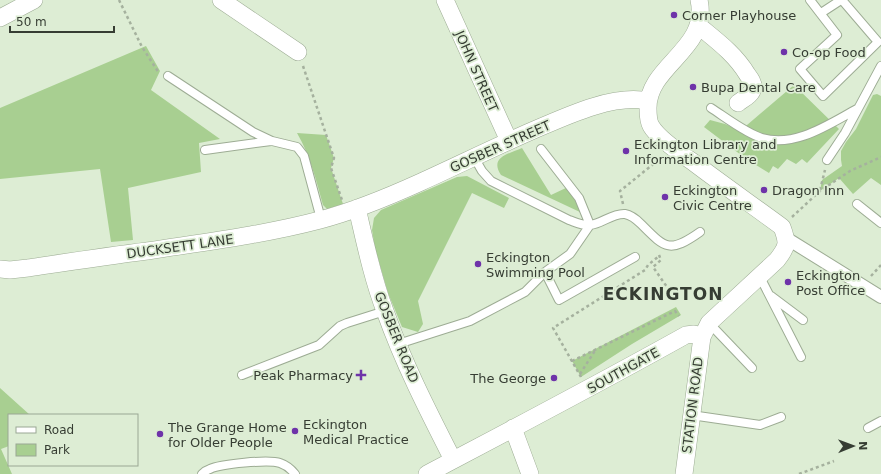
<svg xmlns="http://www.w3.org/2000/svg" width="881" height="474" font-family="'DejaVu Sans',sans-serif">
<rect width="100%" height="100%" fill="#ddedd4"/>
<path fill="#a8cf91" d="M146,46L160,71L151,90L220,139L199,143L201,172L128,188L133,240L111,242L100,169L0,179V108Z
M794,85L839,129L807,163L802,159L796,164L787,159L778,169L773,166L769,173L745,158L704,127L710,120L725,124L740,131Z
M877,94L881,96V185L871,178L853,194L839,178L820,191L822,180L842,166L841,160V151L846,142L856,129L873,95Z
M297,133L326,135L334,158L331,168L343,204L327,209L323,205C316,180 310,155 297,133Z
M522,148L551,195L568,187L575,198L582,213L501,175C489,157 509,154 522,148Z
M467,176L509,198L504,208L472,193L418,301L423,324L418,332L402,327L388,293L375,248L372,230L374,218L381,210L457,177Z
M676,307L681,315L632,344L581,377L572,361Z
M0,388L30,415H9V446L1,449L12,474H0Z"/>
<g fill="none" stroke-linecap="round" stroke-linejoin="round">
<g stroke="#9dac94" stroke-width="10">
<path id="service" d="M810,0L837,35L800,69L823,96L878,42L842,0
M821,13L841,0
M168,76L253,132L272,141L297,147L304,156L321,219
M711,108C725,117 747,134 762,138C795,148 829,124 857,109
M541,149L579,198L590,225
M205,150L271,141
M474,157L482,171L491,181L569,220C575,222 583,226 590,225C602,224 612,213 625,214C631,215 637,220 641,224C665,248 669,254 700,232
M827,160L845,133L881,66
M857,204L881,223
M545,272L559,300L635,257
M760,277L801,357
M771,296L803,320
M709,323L752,368
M398,344L470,321L525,292L545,272L570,254L590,225
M242,375L319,345L340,326L347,323L385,311
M691,415L760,425L781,417
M868,428L881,421
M202,474C204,472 207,470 210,469C220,464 269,459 280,463C286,465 291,469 295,474"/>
</g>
<g stroke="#9dac94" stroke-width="14">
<path id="pedestrian" d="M786,238L881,297"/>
</g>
<g stroke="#9dac94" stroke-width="18">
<path id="minor" d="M221,0L298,52
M445,0L509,141
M0,18L34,0
M699,26C717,41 735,54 747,74C750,78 754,83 753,88C752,95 743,99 738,103
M357,208C365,242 372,277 385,311C403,362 428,411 453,460
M0,269L10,270L28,268C68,262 107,256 147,251C205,242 263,235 320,220C354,211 388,197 421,182C456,166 491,149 527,133C560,119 612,93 648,101
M513,428L530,474
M427,474C514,428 600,383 686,335L694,334L702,337
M684,474L702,337L709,323L777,260C788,246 788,243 782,227C752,205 722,184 693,162C681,154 658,138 651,126C648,121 648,114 648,108C648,65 710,49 699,0"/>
</g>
<path stroke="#a5b19e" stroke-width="2.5" stroke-dasharray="3 3" stroke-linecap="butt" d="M119,0L142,47L159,73
M303,66L334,158L331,168L342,200
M820,190L825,170
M623,204L620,191L662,157
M792,217L820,191L850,171L881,157
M659,255L661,260L653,267L674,297
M871,276L881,265
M572,361L675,311L679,316
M580,374L596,349
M581,377L553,328L645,270L648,265L659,256
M799,474L834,461"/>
<use href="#service" stroke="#fff" stroke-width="8"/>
<use href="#pedestrian" stroke="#fff" stroke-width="12"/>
<use href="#minor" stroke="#fff" stroke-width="17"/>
</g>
<g fill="#6e33a9" stroke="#ddedd4" stroke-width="1.5">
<circle cx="674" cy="15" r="4"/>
<circle cx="784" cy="52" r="4"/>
<circle cx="693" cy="87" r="4"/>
<circle cx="626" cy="151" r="4"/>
<circle cx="764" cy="190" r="4"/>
<circle cx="665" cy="197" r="4"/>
<circle cx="478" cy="264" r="4"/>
<circle cx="788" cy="282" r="4"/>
<path d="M359 369h4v4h4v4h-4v4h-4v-4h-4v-4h4z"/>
<circle cx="554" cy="378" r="4"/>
<circle cx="295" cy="431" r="4"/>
<circle cx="160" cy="434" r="4"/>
</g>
<g text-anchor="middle" stroke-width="3.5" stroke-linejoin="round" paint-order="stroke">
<g font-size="13" fill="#363d33" stroke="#ddedd4" text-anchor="start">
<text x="682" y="20">Corner Playhouse</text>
<text x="792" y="57">Co-op Food</text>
<text x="701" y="92">Bupa Dental Care</text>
<text x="634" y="149">Eckington Library and<tspan x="634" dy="15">Information Centre</tspan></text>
<text x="673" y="195">Eckington<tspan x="673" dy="15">Civic Centre</tspan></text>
<text x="772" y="195">Dragon Inn</text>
<text x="486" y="262">Eckington<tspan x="486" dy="15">Swimming Pool</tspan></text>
<text x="796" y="280">Eckington<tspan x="796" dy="15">Post Office</tspan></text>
<text x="353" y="380" text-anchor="end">Peak Pharmacy</text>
<text x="546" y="383" text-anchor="end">The George</text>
<text x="303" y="429">Eckington<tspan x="303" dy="15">Medical Practice</tspan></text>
<text x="168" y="432">The Grange Home<tspan x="168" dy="15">for Older People</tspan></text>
</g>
<g font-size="13" fill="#363d33" stroke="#ddedd4">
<text transform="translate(477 71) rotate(66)" y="5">JOHN STREET</text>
<text transform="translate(500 146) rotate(-24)" y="5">GOSBER STREET</text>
<text transform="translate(180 246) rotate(-8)" y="5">DUCKSETT LANE</text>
<text transform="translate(397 337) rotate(68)" y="5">GOSBER ROAD</text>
<text transform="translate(623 370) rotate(-29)" y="5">SOUTHGATE</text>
<text transform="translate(692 405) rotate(-83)" y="5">STATION ROAD</text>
</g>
<g font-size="17" font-weight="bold" letter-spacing="1" fill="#363d33" stroke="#ddedd4">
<text x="663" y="300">ECKINGTON</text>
</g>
</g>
<rect x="8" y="414" width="130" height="52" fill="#ddedd4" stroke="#9aa794"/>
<rect x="16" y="427" width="20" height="6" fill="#ffffff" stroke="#9aa794"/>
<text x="44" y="434" font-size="12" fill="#363d33">Road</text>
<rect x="16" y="444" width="20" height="12" fill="#a8cf91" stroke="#9aa794"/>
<text x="44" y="454" font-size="12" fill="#363d33">Park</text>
<g transform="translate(853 446) rotate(89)" stroke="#ddedd4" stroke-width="3" paint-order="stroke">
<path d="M0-3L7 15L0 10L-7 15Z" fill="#363d33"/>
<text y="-6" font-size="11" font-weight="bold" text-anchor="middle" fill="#363d33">N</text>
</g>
<path d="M10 26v6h104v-6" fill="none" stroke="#363d33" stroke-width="2"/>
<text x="16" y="26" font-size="12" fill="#363d33" stroke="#ddedd4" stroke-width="3" paint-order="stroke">50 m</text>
</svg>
